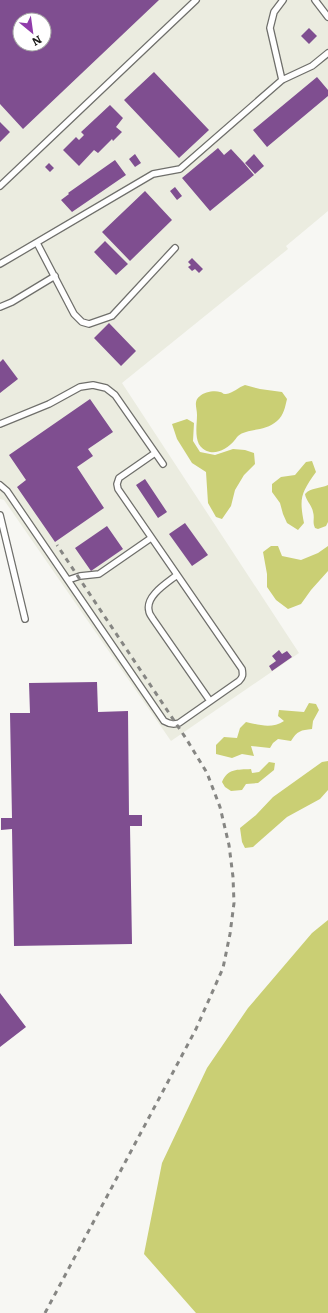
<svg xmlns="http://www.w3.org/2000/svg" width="328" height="1313" font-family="Literata,serif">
<rect width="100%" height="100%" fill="#f7f7f3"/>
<path fill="#ebece0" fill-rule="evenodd" d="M0,0H328V211L286,246L288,249L122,383L299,653L171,741L4,500L0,499ZM20,20H44V44H20Z"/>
<path fill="#cacf74" d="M245,385L260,389L282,392L287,399C285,407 284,415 277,421C265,432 247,428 238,436C236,438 235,440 234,441C229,447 218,454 210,452C192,448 197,428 197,415C197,408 193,401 200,396C204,392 215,390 220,392C224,393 222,394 226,394C233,393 239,387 245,385Z
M187,419L194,423L193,441L200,452L215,455L233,449L245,450L254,453L255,464L244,475L235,490L231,506L222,519L216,517L208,503L206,472L192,463L177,439L172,424Z
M312,461L316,472C301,493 299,498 304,523L298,530L287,523L283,514L280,503L272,492V484L281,477L295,475L306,462Z
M328,485V522L326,526L318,529L315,528C312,521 315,519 313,512C312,505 306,501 305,494C311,487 320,489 328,485Z
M271,546H278L282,556L301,560L318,553L328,546V571L311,590L301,604L288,609L276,600L267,587V574L263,552Z
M309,703L316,704L319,710L313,721L312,729C301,730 297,731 291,741L278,739L273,743L270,748L251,746L254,756L242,754L232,758L216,754V745L224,737L237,738L240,728L246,722C259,725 272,729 284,721L278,716L279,710L304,712Z
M328,761V790L320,799L287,817L253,847L245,848L242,842L240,828L256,815L273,797L322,762Z
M269,762L275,763L274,770L258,783L246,784L242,790L231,791L225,787L222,782C228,768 237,770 251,769L252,773L259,772Z
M328,920V1313H196L144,1254L162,1163L207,1068L248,1008L312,933Z"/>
<path fill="#7f4e90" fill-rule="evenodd" d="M0,0H159L23,129L0,104ZM20,20H44V44H20Z
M309,28L317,36L309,44L301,36Z
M154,72L209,130L179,158L124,100Z
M317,77L328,90V96L267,147L253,130Z
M110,105L123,118L116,127L122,132L113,141L112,139L98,153L94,150L79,166L63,150L76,137L79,140L84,135L81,132Z
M0,122L10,132L0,142Z
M218,148L224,155L231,149L244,163L231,175L244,163L254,175L210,211L182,178Z
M135,154L141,163L135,167L129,159Z
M254,154L264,166L255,174L245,163Z
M115,160L126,175L72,212L61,200L69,194L68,193Z
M49,163L54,168L50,172L45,167Z
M175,187L182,196L177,200L170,191Z
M145,191L172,220L130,261L102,232Z
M105,241L128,264L116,275L94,252Z
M192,258L203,269L199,273L195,269L192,271L188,267L191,265L188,262Z
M109,323L136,351L121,366L94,338Z
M3,359L18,379L0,393V362Z
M90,399L113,432L88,449L93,456L77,467L104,508L55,542L17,487L26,480L9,455Z
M145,479L167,512L158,518L136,485Z
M185,523L208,555L192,566L169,534Z
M107,526L123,549L91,571L75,548Z
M279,650L282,654L287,651L292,657L272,671L269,666L276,661L272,656Z
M97,682L98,712L128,711L129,815H142V826H130L132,944L14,946L12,829L1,830V818H12L10,713H30L29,683Z
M0,993L26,1027L0,1047Z"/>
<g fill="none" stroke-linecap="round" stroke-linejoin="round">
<g stroke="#6f6f6b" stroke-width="8">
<path id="lane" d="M315,0L328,17
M282,80L270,28L274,12L283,0
M0,186L196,0
M37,243L74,314L82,322L89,324L112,316L175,248
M0,264L153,174L180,169L282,80L312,66L328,53
M0,307L12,302L55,276
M0,424L49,404L80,387L93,385L106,388L115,395L163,464
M0,485L7,491L164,721C169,724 173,725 179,723L239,681C243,677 243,675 242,669L118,489L117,484L119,478L155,453
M0,515L25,619
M177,575C167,583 145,596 149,611C149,614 152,617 153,619L210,701
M68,580L80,576L99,574L151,538"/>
</g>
<use href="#lane" stroke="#fff" stroke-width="5.5"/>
<path stroke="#868683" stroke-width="3" stroke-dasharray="5 5" stroke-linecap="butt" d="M45,1313L196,1029L223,968L230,934L234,903L233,877L229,845L220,807L207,773L187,740L57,545"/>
</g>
<g transform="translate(32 32) rotate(151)"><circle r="19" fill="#ffffff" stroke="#a3a3a3"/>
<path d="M0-3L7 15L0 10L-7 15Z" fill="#903caa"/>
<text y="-6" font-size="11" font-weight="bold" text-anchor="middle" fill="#1a1a18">N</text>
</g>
</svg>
